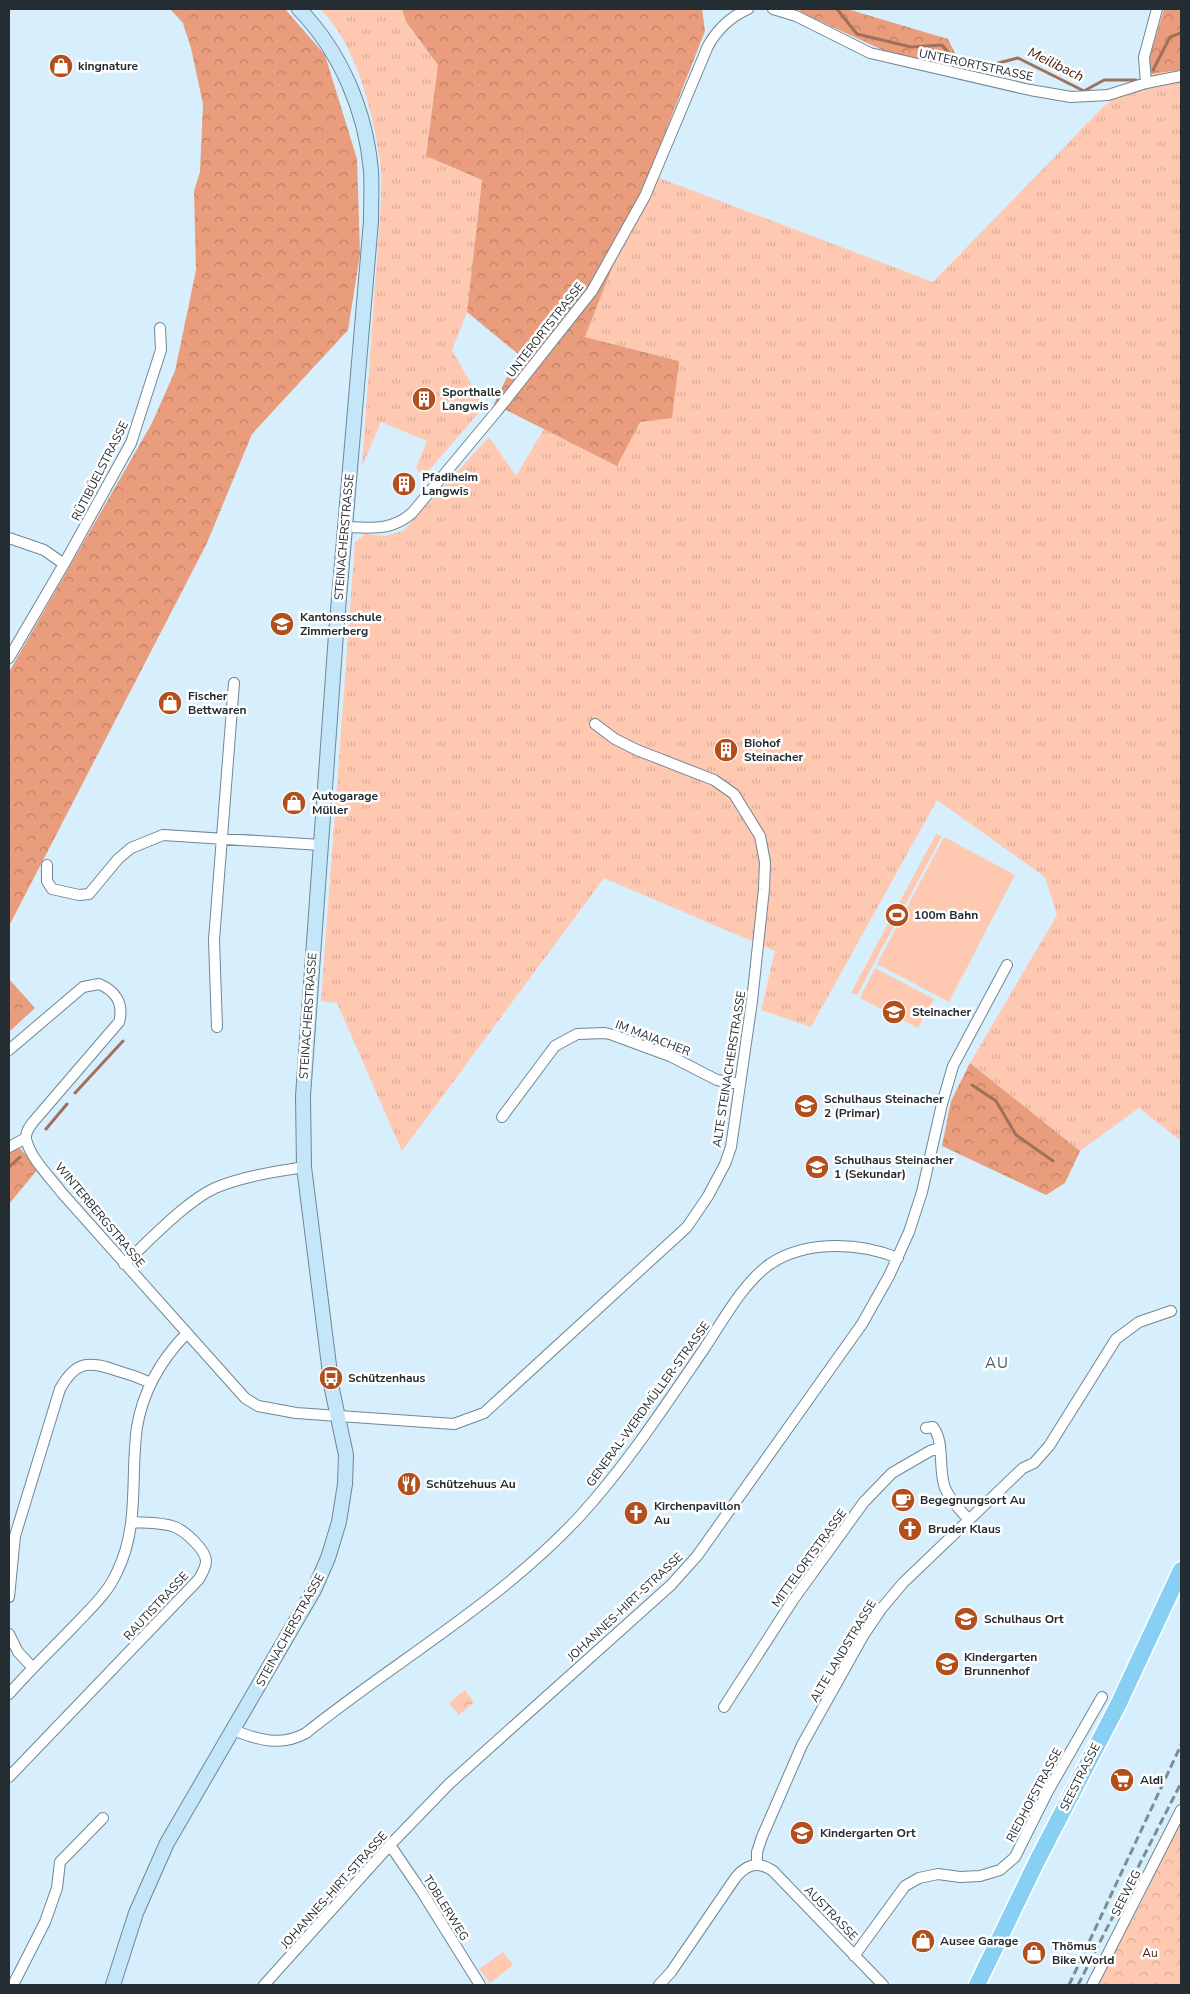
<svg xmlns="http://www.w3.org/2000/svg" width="1190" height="1994" font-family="'Nunito Sans',sans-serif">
<defs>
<pattern id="grass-tufts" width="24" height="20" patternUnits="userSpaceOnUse" patternTransform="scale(1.25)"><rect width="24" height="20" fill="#fec8b1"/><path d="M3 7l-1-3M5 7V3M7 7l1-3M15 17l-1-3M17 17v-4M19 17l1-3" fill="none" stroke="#daac99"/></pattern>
<pattern id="forest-crowns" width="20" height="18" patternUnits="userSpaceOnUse" patternTransform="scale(1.25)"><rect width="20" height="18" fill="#e99d7c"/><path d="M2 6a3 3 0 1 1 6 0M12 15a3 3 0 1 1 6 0" fill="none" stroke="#bd8066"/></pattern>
<pattern id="park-crowns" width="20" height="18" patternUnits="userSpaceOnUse" patternTransform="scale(1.25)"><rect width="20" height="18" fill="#fec8b1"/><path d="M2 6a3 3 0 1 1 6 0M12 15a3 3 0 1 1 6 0" fill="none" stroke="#daac99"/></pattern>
</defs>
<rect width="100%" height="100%" fill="#d7effd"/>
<path fill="url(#grass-tufts)" d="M320,9H402L406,23L438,65L426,156L482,180L467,312L452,350L484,407L423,477L416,468L427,441L381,422L362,466L381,204C381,190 382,175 380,161C373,113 356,43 320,9Z
M1181,70V1141L1139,1108L1080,1151L970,1063L1057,915L1045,877L937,800L811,1027L761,1010L775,951L604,878L402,1151L337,1003L321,1001L355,542L365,534L385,536L403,531L489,437L516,476L544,429L617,465L640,422L679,361L585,337L649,174L933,282L1105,105L1150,74Z"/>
<path fill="url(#forest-crowns)" d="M170,9H285L325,55L357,159L360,254L348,330L252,434L207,543L9,926V672L152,423L175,371L196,270L194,191L200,172L203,104L191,48L183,23Z
M402,9H702L705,31L585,337L679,361L672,418L640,422L617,466L494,404L518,354L467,312L482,180L426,156L438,65L406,22Z
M799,9H847L948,39L965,73L898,57L802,13Z
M1164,9H1181V70L1150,74L1147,66Z
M9,979L35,1008L9,1032Z
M970,1063L1080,1151L1065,1183L1046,1195L942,1146L951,1101Z
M18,1146L38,1169L9,1204V1150Z"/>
<path fill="url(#park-crowns)" d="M465,1690L474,1702L459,1715L449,1703Z
M1181,1817V1985H1095L1142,1901Z"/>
<path fill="#fec8b1" d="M936,834L942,836L857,995L851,993Z
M944,837L1015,875L949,1002L877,964Z
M875,968L934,999L918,1028L860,998Z
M503,1952L513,1965L490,1983L479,1969Z"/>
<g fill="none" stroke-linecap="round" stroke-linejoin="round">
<path stroke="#a1705b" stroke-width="3" d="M837,9L857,34L911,47L942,45C965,76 986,66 1018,58L1084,91L1104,80H1136
M1153,70L1170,37L1181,33
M972,1085L996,1101L1016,1135L1053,1161
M75,1093L123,1041
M46,1129L67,1104
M9,1167L20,1157"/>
<g stroke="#718693" stroke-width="12">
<path id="street" d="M773,9L796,16L870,53L1030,90L1071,97L1108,95L1146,83L1181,76
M1146,83L1144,57L1157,9
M346,527C371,528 392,531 412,513L497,411L592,291L645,196L708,46C718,28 730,17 748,9
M9,538L44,550L64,564L9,658
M64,564L131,443L161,350L160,328
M47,865V881L52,889L79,895L89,894L118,859L131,848L163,835L321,845
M217,1027L214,940L234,683
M9,1050L83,987L99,984C116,991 124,1004 119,1022L34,1121C30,1126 25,1132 26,1139C30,1158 50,1177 62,1193L245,1398L258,1406L296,1413L454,1424L484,1413L687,1227L708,1196L725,1164L731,1147L752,1001L764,889L765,862L760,836L734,794L714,780L637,750L615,739L595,724
M502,1117L555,1046L577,1034L605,1033L613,1035L670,1056L717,1080L740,1084
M9,1147L26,1138
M124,1264C149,1241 185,1202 215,1188C243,1176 275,1172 304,1167
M926,1428L933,1427C945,1442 938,1470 945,1488C950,1500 960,1510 968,1519
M9,1597L15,1536L60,1389C76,1360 89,1361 118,1371C129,1374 140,1378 151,1383
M9,1634L18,1652L33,1668
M9,1694C30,1670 53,1648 75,1625C90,1609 108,1593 117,1572C140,1526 130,1476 137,1427C143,1391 161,1360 186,1334
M724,1707L793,1600L864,1502L892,1473L930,1451L939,1448
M233,1730C258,1740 281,1747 306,1733C396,1661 500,1602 579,1517C626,1466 665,1406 704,1349C723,1321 742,1284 770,1264C806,1240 859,1242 898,1258
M9,1777L199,1579C202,1573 206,1568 206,1561C206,1550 185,1531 175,1527C162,1522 146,1523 132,1522
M390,1845L422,1892L480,1985
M757,1864V1852L762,1837L802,1745L863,1636L882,1608L903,1583L1023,1468L1034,1463L1049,1446L1116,1339L1139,1322L1171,1311
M854,1956L905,1886L919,1878L938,1874L960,1877L980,1876L1000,1870L1015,1857L1048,1791L1102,1697
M13,1985L45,1922L57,1888L60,1862L103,1818
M264,1985L390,1845L449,1784L671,1585L697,1556L862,1324L889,1276L909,1232L922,1192L942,1104L953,1066L1007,965
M659,1985L671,1972L736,1877C747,1864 759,1861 773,1871L883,1985
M1092,1985L1181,1810"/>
</g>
<g stroke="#718693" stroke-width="16">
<path id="secondary" d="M113,1985L136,1913L167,1843L314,1590L328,1558L339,1522L345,1484L346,1455L332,1389L304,1167L303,1096L336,634L371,221C371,205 372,188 371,171C366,112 341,52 299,9"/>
</g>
<g stroke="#fff" stroke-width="19">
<path id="primary" d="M977,1985L1038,1859L1118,1705L1181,1570"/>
</g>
<use href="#street" stroke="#fff" stroke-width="10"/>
<use href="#secondary" stroke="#c3e7f9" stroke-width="14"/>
<use href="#primary" stroke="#87d0f4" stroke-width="16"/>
<path stroke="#7c8d96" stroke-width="3" stroke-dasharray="8 4" stroke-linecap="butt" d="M1069,1985L1181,1745
M1078,1985L1181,1783"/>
</g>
<defs>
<g id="shop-disc" transform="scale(1.25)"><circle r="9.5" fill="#b34f1c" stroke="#fff"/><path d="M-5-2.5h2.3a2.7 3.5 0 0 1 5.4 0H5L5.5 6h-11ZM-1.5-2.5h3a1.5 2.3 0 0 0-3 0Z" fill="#fff"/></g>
<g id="building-disc" transform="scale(1.25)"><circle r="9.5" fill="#b34f1c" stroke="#fff"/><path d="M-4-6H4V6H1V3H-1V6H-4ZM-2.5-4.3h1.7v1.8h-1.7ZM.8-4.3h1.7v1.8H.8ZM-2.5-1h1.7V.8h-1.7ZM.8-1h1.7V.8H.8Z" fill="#fff"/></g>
<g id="school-disc" transform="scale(1.25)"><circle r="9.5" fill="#b34f1c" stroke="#fff"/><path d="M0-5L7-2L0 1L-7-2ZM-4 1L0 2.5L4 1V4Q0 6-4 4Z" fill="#fff"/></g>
<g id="stadium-disc" transform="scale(1.25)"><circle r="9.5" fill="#b34f1c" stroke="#fff"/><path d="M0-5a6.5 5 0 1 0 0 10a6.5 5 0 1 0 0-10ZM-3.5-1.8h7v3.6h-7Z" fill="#fff"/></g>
<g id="bus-disc" transform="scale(1.25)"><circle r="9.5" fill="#b34f1c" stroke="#fff"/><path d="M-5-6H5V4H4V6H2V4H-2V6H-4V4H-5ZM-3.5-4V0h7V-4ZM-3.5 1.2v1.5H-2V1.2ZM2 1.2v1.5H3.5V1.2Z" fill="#fff"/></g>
<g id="restaurant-disc" transform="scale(1.25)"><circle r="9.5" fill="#b34f1c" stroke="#fff"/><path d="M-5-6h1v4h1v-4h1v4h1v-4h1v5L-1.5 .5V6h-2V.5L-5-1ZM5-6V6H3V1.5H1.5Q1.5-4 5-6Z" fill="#fff"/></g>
<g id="cafe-disc" transform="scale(1.25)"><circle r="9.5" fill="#b34f1c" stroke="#fff"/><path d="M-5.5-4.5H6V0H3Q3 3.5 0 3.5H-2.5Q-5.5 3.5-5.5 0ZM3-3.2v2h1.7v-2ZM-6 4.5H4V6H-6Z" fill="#fff"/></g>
<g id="church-disc" transform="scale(1.25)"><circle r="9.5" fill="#b34f1c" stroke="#fff"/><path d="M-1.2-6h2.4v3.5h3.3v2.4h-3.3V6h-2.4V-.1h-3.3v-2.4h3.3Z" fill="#fff"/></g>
<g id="supermarket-disc" transform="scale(1.25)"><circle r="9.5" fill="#b34f1c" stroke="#fff"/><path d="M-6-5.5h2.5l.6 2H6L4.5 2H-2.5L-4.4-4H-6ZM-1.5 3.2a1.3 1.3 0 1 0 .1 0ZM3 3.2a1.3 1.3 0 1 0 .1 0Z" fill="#fff"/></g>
</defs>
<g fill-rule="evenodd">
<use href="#shop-disc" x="61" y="66"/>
<use href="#building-disc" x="424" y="399"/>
<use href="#building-disc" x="404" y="484"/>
<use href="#school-disc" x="282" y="624"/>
<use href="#shop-disc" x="170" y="703"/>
<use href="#building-disc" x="726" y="750"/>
<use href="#shop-disc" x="294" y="803"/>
<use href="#stadium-disc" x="897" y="915"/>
<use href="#school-disc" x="894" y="1012"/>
<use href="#school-disc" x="806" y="1106"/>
<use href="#school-disc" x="817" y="1167"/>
<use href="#bus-disc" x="331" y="1378"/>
<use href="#restaurant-disc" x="409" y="1484"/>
<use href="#cafe-disc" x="903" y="1500"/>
<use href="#church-disc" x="636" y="1513"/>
<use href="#church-disc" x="910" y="1529"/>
<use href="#school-disc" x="966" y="1619"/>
<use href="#school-disc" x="947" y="1664"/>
<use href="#supermarket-disc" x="1122" y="1780"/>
<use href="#school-disc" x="802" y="1833"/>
<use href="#shop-disc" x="923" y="1941"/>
<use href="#shop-disc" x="1034" y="1953"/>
</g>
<g text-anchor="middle" stroke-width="5" stroke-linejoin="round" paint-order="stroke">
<g font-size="12" fill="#242d32" stroke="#fff">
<text transform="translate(976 65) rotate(12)" y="4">UNTERORTSTRASSE</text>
<text transform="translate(545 330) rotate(-52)" y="4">UNTERORTSTRASSE</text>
<text transform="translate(100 471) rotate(-63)" y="4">RÜTIBÜELSTRASSE</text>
<text transform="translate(344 537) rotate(-85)" y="4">STEINACHERSTRASSE</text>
<text transform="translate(308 1016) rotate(-86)" y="4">STEINACHERSTRASSE</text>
<text transform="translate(653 1038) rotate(21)" y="4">IM MAIACHER</text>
<text transform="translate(729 1069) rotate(-81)" y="4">ALTE STEINACHERSTRASSE</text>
<text transform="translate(100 1215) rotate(50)" y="4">WINTERBERGSTRASSE</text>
<text transform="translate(648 1404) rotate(-54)" y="4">GENERAL-WERDMÜLLER-STRASSE</text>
<text transform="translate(809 1558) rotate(-54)" y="4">MITTELORTSTRASSE</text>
<text transform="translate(156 1606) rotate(-47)" y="4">RAUTISTRASSE</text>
<text transform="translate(625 1607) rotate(-43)" y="4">JOHANNES-HIRT-STRASSE</text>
<text transform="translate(290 1630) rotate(-61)" y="4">STEINACHERSTRASSE</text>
<text transform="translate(843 1651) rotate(-59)" y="4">ALTE LANDSTRASSE</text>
<text transform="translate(1080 1777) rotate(-63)" y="4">SEESTRASSE</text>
<text transform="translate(1034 1795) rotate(-62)" y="4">RIEDHOFSTRASSE</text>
<text transform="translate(334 1890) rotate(-48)" y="4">JOHANNES-HIRT-STRASSE</text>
<text transform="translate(1126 1893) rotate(-63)" y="4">SEEWEG</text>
<text transform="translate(446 1908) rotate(58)" y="4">TOBLERWEG</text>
<text transform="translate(831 1913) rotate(46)" y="4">AUSTRASSE</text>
</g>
<g font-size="12" font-weight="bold" fill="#242d32" stroke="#fff" text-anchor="start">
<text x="78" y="70">kingnature</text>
<text x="442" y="396">Sporthalle<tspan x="442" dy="14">Langwis</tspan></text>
<text x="422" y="481">Pfadiheim<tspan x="422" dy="14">Langwis</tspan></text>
<text x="300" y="621">Kantonsschule<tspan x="300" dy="14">Zimmerberg</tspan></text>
<text x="188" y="700">Fischer<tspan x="188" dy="14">Bettwaren</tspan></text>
<text x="744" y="747">Biohof<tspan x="744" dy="14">Steinacher</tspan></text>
<text x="312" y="800">Autogarage<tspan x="312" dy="14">Müller</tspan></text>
<text x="914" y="919">100m Bahn</text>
<text x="912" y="1016">Steinacher</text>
<text x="824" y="1103">Schulhaus Steinacher<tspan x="824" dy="14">2 (Primar)</tspan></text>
<text x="834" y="1164">Schulhaus Steinacher<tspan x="834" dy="14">1 (Sekundar)</tspan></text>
<text x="348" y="1382">Schützenhaus</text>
<text x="426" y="1488">Schützehuus Au</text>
<text x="920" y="1504">Begegnungsort Au</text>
<text x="654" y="1510">Kirchenpavillon<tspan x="654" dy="14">Au</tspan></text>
<text x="928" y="1533">Bruder Klaus</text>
<text x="984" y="1623">Schulhaus Ort</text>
<text x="964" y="1661">Kindergarten<tspan x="964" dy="14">Brunnenhof</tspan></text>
<text x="1140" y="1784">Aldi</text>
<text x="820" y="1837">Kindergarten Ort</text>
<text x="940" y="1945">Ausee Garage</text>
<text x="1052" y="1950">Thömus<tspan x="1052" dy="14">Bike World</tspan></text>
</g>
<g font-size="12" fill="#55250d" stroke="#fff">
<text x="1150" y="1957">Au</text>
</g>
<g font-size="14" font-style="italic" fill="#481902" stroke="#fff">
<text transform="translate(1056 64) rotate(26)" y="5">Meilibach</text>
</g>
<g font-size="15" letter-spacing="1" fill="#445865" stroke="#fff">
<text x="997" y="1368">AU</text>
</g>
</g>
<rect width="1190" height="1994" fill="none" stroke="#242d32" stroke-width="20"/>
</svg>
